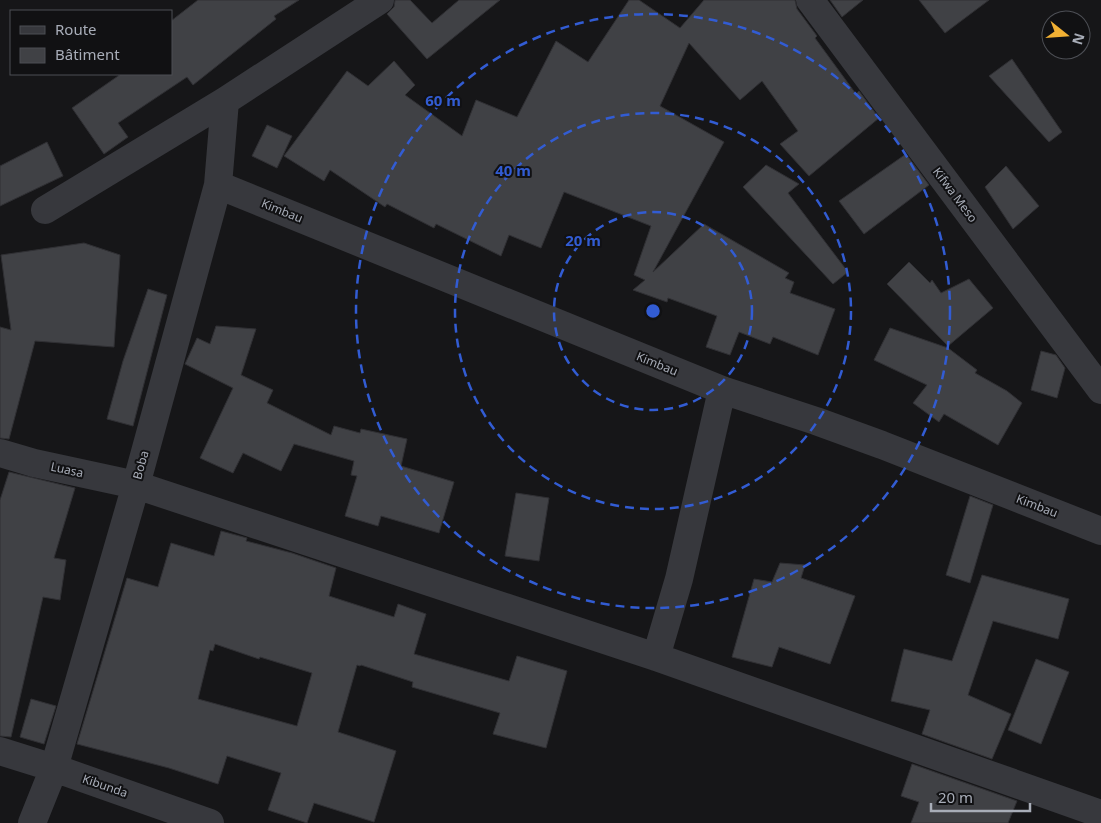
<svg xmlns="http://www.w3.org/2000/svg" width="1101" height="823" font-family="'Noto Sans',sans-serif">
<rect width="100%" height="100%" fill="#161618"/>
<path fill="#404145" stroke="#303034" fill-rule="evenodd" d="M198,0H299L274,16L276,19L193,85L187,77L118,123L128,137L104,154L72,108L121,74H171V21Z
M395,0H410L432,23L459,0H500L427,59L387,14L394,7Z
M629,0H639L680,28L704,0H795L797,9L817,36L815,38L856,94L859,91L879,118L809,176L780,144L798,131L762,81L740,100L689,43L660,106L724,142L653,272L704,224L789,273L785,278L794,282L790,293L835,309L818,355L773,337L770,344L739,332L730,355L706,347L717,316L668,298L667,302L633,290L645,280L634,275L651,226L564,192L541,248L509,235L501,256L436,224L434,228L387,204L385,207L330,170L324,181L284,156L347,71L368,86L394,61L415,85L405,95L462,136L476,100L517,117L556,41L588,62Z
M830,0H863L842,17Z
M919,0H989L945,33Z
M1012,59L1062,132L1049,142L989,76Z
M267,125L292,136L277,168L252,156Z
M47,142L63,176L0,206V166Z
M906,154L929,185L864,234L839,201Z
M766,165L799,184L788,193L848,272L833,284L743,187Z
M1006,166L1039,206L1013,229L985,187Z
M84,243L120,255L114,347L35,341L9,439L0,438V327L11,330L1,255Z
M909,262L930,283L932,280L941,293L969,279L993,308L948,346L887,284Z
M148,289L167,295L133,426L107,419L123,361Z
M216,326L256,329L241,375L273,390L267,403L331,435L334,426L360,433L361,429L407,439L401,466L454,482L439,533L381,516L378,526L345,516L357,476L351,475L354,461L294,444L281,471L243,453L233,473L200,458L233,388L185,364L197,338L210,344Z
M890,328L948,348L977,370L975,373L1007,391L1022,403L998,445L944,414L939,422L913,403L927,385L874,360Z
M1041,351L1056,355L1065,368L1057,398L1031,390Z
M9,472L75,488L54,558L66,560L60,600L43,597L11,737L0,736V500Z
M516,493L549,498L539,561L505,556Z
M970,496L993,505L970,583L946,575Z
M221,531L247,538L246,541L292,553L336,568L329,596L394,617L398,604L426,614L414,654L509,681L517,656L567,671L546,748L493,734L500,713L412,687L413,682L361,665L360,666L357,665L338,732L396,751L374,822L314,803L307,823L268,810L281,773L227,756L218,784L169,768L77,744L127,578L158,587L171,543L214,556ZM215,644L259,659L260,657L312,673L297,726L198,699L210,650L213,651Z
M780,563L805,565L801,578L855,596L830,664L779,647L772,667L732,657L754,579L772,582Z
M982,575L1069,599L1058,639L993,621L968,695L1011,714L992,759L922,734L930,710L891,701L904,649L952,661Z
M1036,659L1069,672L1041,744L1008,730Z
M31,699L56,706L44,744L20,737Z
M912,764L1017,801L1008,823H911L919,802L901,796Z"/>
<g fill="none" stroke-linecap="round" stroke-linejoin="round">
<path stroke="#37383d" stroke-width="28" d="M810,0L1101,390
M218,185L722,390L816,421L882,445L1101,531
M45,210L225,101L380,0
M0,453L34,463L136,485L656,657L1101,814
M656,657L679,579L722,390
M0,751L54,768L210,823
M32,823L54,768L136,485L218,185L225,101"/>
</g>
<g fill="none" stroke="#325cd3" stroke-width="2.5" stroke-dasharray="9 6">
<circle cx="653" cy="311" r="99"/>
<circle cx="653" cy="311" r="198"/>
<circle cx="653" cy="311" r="297"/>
</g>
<g text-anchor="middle" stroke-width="4" stroke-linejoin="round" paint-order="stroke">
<g font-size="12" fill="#a8adb8" stroke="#111113">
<text transform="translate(955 195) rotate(53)" y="4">Kifwa Meso</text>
<text transform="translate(282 211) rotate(22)" y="4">Kimbau</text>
<text transform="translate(657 364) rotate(22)" y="4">Kimbau</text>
<text transform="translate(141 465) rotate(-75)" y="4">Boba</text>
<text transform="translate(67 470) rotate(12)" y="4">Luasa</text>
<text transform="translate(1037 506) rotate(21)" y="4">Kimbau</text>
<text transform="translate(105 786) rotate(19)" y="4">Kibunda</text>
</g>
</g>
<circle cx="653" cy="311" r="8" fill="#325cd3" stroke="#111113" stroke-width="2.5"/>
<g font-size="15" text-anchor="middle" font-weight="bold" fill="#325cd3" stroke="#111113" stroke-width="4" stroke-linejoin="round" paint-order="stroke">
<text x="443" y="106">60 m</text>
<text x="513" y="176">40 m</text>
<text x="583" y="246">20 m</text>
</g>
<rect x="10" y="10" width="162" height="65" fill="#111113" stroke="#4d4f55"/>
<rect x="20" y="26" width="25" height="8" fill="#37383d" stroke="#4d4f55"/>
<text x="55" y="35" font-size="15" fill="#a8adb8">Route</text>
<rect x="20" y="48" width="25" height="15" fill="#404145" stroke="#4d4f55"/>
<text x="55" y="60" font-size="15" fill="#a8adb8">Bâtiment</text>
<g transform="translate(1066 35) rotate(107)"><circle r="24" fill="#111113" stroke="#4d4f55"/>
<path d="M0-4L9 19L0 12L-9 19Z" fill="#f2b134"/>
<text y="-8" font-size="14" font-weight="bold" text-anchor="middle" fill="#a8adb8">N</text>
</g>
<path d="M931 803v8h99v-8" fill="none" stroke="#a8adb8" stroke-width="2.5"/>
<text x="938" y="803" font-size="15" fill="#a8adb8" stroke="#111113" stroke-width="4" paint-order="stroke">20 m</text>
</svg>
